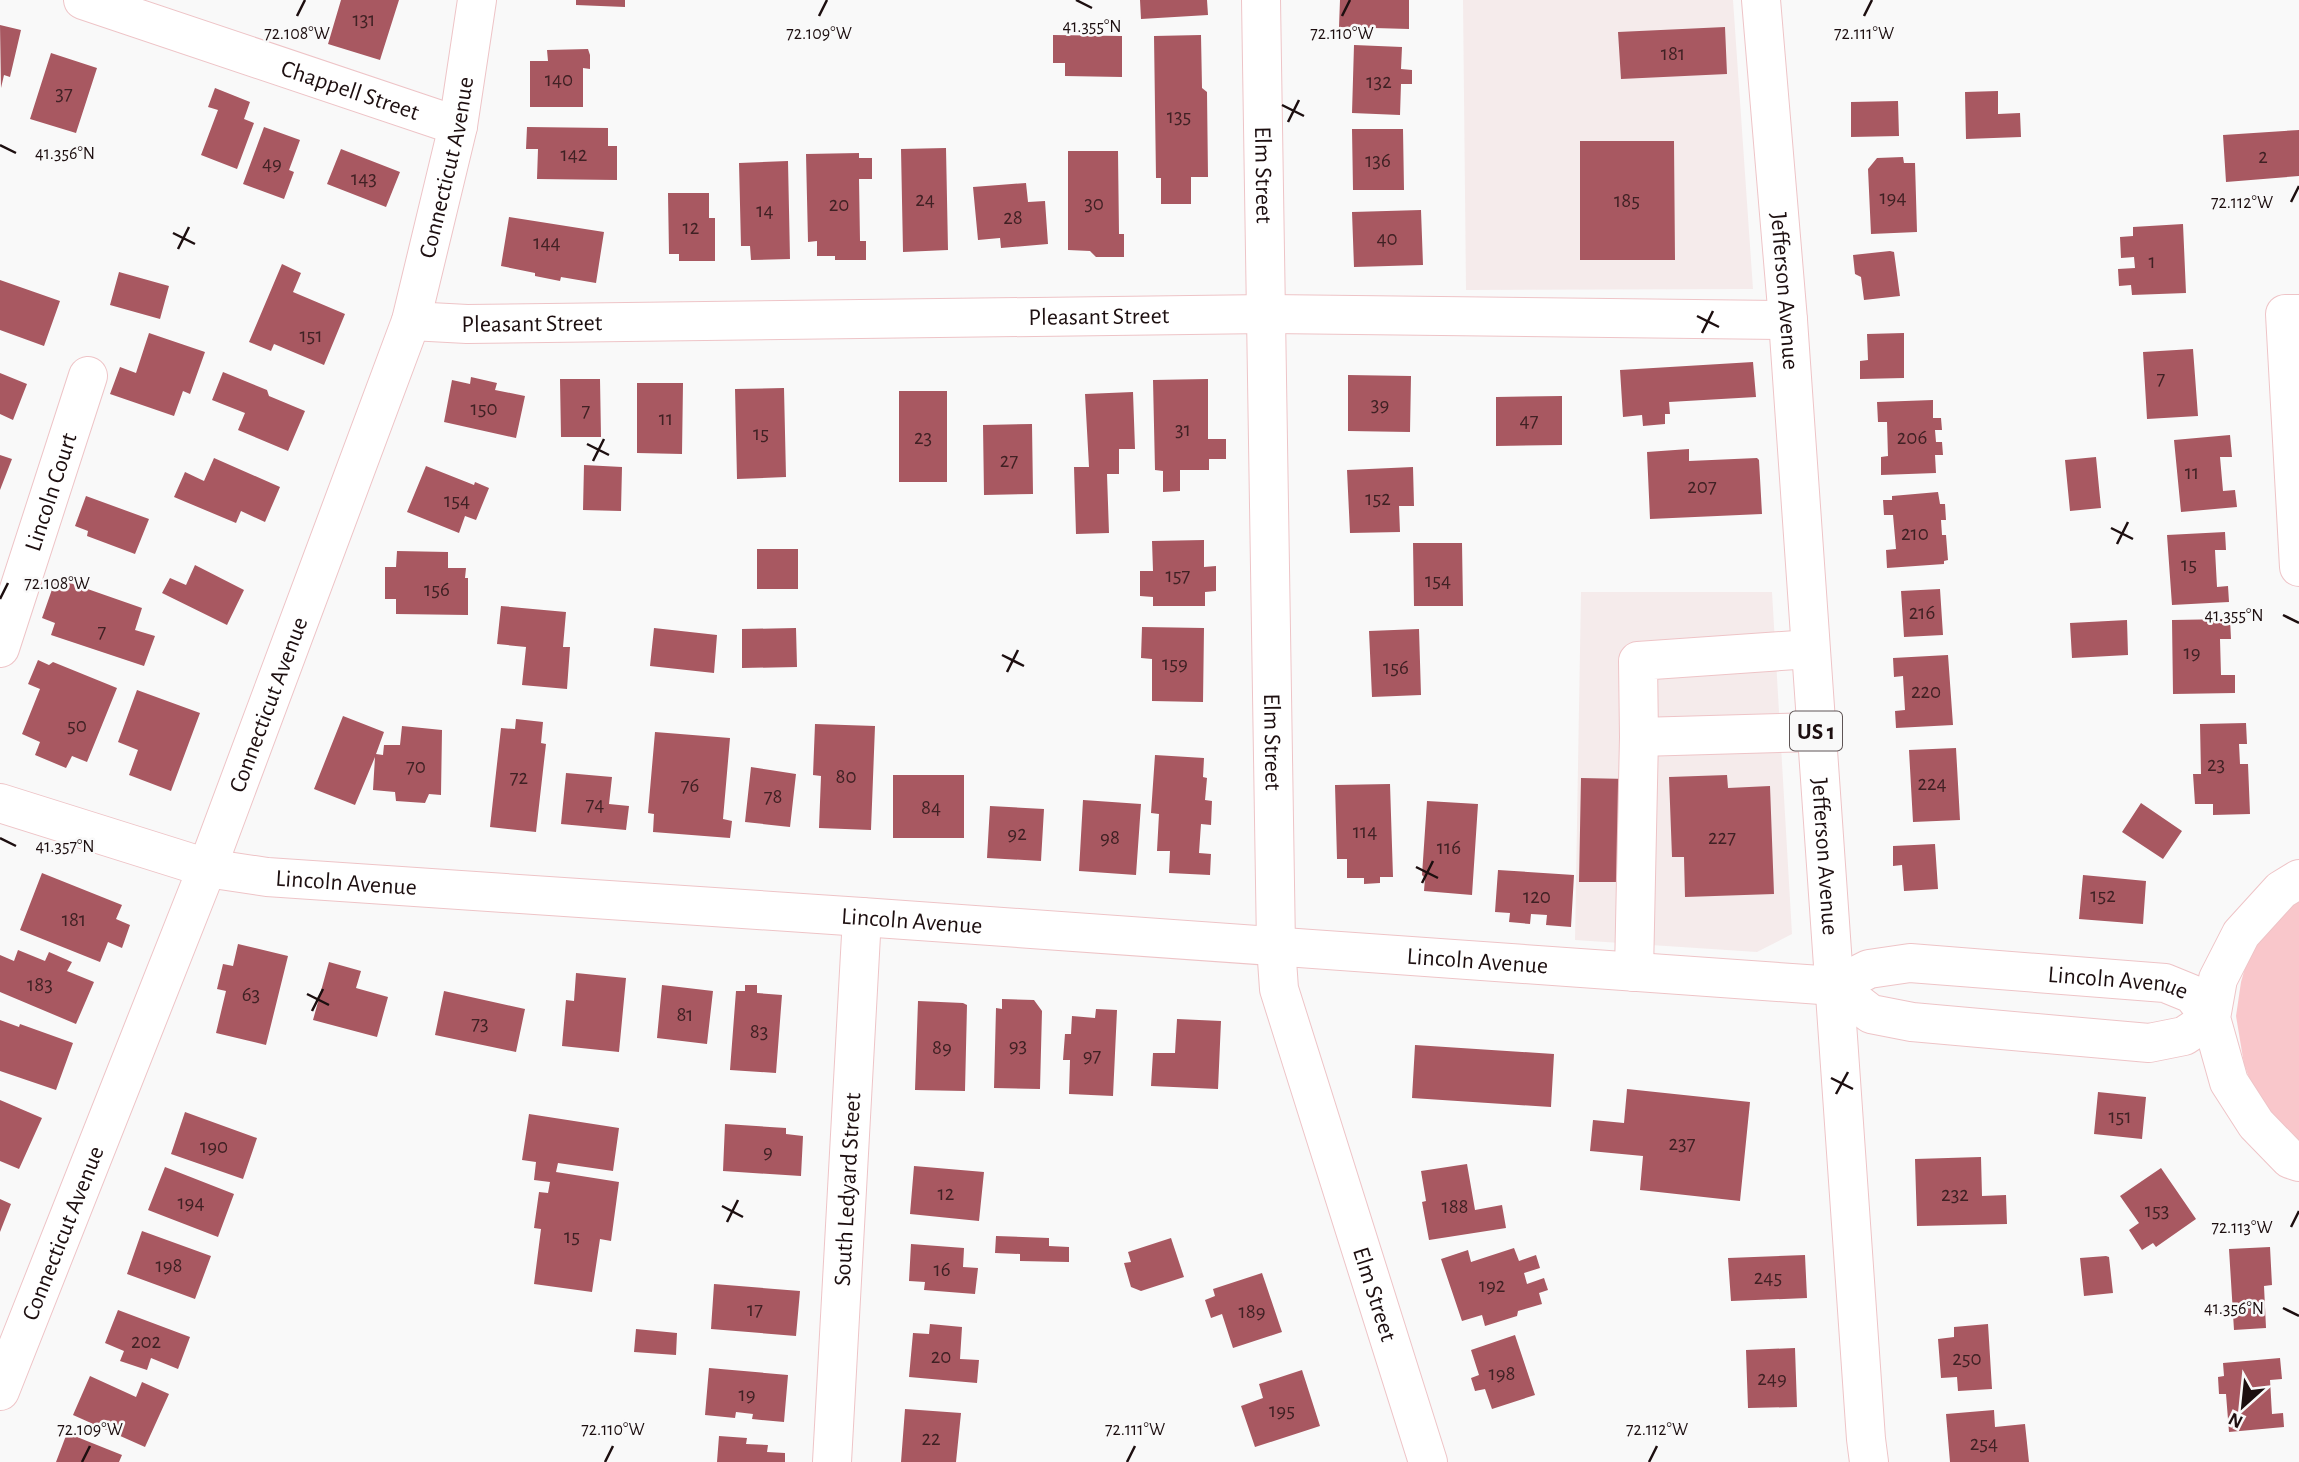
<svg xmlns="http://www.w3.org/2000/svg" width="2299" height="1462" font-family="'Alegreya Sans',sans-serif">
<rect width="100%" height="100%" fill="#f9f9f9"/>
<path fill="#f5ebeb" d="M1463,0H1733L1753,289L1466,290Z
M1581,592H1772L1792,934L1757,952L1575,940Z"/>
<path fill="#f9c7cb" d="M2299,899V1146L2254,1091L2244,1064L2236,1016L2241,982L2250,951Z"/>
<path fill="#a85861" d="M341,0H399L380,60L328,44Z
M576,0H625V7L576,5Z
M1140,0H1207L1208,15L1141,19Z
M1340,0H1409V29L1339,27Z
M0,25L21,30L10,77L4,75L1,88Z
M1725,27L1727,74L1621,79L1618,32Z
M1053,35L1122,36V77L1065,76V63H1053Z
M1201,35L1202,88L1207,92L1208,177H1191V204H1161V178H1156L1154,36Z
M1354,45L1402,47L1401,69L1412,70V84H1401L1400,115L1352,113Z
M588,49L590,55V69L583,68V107H530V61H548L547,50Z
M51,53L97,68L76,133L30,119Z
M215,88L250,102L244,119L254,123L237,169L201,155L218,110L208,107Z
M1998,91V114L2020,113L2021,137L1966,139L1965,92Z
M1898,101L1899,136L1851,137V102Z
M264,127L300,140L289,170L294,172L284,199L243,184Z
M527,127L608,128V146H617V180L537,179L538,149H526Z
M1352,129H1403L1404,190H1353Z
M2299,130V176L2226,182L2223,135Z
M1580,141H1674L1675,260H1580Z
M946,148L948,250L903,252L901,149Z
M341,149L400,172L386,207L327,184Z
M1068,151H1118L1119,234H1124V257H1096L1090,251L1068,250Z
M859,153V158H872V179H859L860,241H866V260H835V256H817V241L808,242L806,154Z
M1903,157L1904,163H1915L1917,232L1871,234L1868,169L1877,158Z
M788,161L790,259L751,260L750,246H741L739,163Z
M1026,183L1028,202L1045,201L1048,244L1001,248L1000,238L978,240L973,187Z
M668,193H709V218H715V261H679V254H669Z
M1421,210L1423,265L1354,267L1352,212Z
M509,217L604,232L596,283L561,277L560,281L535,276V273L501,266Z
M2183,224L2186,293L2132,295L2131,285L2119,286L2118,269L2135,268L2134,257L2121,258L2120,237L2133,236V227Z
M1890,251L1894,252L1900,296L1864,300L1861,277L1855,274L1853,255Z
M282,264L301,273L293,292L345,314L324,365L274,344L271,351L249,342Z
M119,272L169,286L160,319L110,305Z
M0,280L60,301L44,346L0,330Z
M149,333L205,352L190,394L183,391L174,416L110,394L120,367L136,373Z
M1904,333V378L1860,379V361L1868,360L1867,334Z
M2193,349L2198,416L2147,419L2143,352Z
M1753,362L1756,397L1669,402L1670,414H1665V424L1643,426L1642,415L1623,417L1620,370Z
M223,372L267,390L269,396L305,411L288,451L238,430L245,413L212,400Z
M0,373L27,384L13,420L0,414Z
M1348,375L1411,376L1410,432L1348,431Z
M471,377L497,383L495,390L525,396L516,438L444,422L452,380L470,384Z
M560,379H600L601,437H561Z
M1208,379V439H1226V459H1209V470H1180V491L1163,492V471L1155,470L1153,380Z
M637,383H683L682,454L637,453Z
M784,388L786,477L737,479L735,389Z
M899,391H947V482H899Z
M1133,392L1135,449H1119V474H1107L1109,533L1076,534L1074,467H1089L1085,394Z
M1562,396V445L1496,446V397Z
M1933,400V418H1941L1942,430H1935L1936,442H1942L1943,455H1935L1936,473L1881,475V457L1888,456L1887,422H1878L1877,402Z
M1032,424L1033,494L984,495L983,425Z
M2230,435L2232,457H2220L2223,491L2235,490L2237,507L2181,512L2174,440Z
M1689,449V461L1757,458L1759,460L1762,514L1650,519L1647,452Z
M0,455L12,459L0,490Z
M2096,457L2101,508L2070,511L2065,460Z
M214,458L280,487L265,522L241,511L236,523L174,497L185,472L204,481Z
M584,465L622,467L621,511L583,510Z
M426,466L474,485L475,482L489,488L476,520L465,516L459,533L407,512Z
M1413,467L1414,506H1399L1400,532L1350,533L1347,470Z
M1938,492L1940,504H1945L1946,520H1941L1942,535H1946L1948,560L1944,561V564L1887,568L1886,550L1896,549L1893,515H1884L1883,500H1892V496Z
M86,496L149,519L135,554L87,536L88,531L75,526Z
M2225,532L2226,550H2215L2217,587L2228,586L2229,602L2172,605L2167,535Z
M1204,540V567L1216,566V591L1205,592V606H1153V597L1140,596V571H1153L1152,541Z
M1413,543H1462L1463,606H1414Z
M757,549H798V589H757Z
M397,551L448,552V568H466L465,578H468V615L396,614V599H385V567H396Z
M195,565L244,590L227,625L162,593L170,578L186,585Z
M56,578L142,608L135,630L155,636L144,666L51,635L55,623L42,618Z
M1940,589L1943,635L1904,637L1901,591Z
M501,606L566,612L563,647H570L567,689L522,685L526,647L497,644Z
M2230,619L2231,639H2220L2221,675H2235V693L2173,694L2172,620Z
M2127,620L2128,655L2072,658L2070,623Z
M1142,627L1204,628L1203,702L1152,701V659L1141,658Z
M654,628L717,635L714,673L650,666Z
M796,628L797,667L742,668V629Z
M1419,629L1421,695L1372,697L1369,631Z
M1948,655L1953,725L1896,728L1895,711L1905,710L1903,676L1894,677L1893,658Z
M38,660L49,665L53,662L117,688L87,762L72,756L66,768L35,755L40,742L22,734L40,689L28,684Z
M137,690L200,713L171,791L129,775L138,750L118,742Z
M343,716L384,732L376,754L383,755L384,745H400L402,726L442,730L441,795L429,794L425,803L396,801L395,792L373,790L375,757L355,805L314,789Z
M516,719L543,722L541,743L546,744L536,832L490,827L501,728L515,729Z
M2246,723L2247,744H2239L2240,764H2248L2250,814L2213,815V804H2195L2193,774H2201L2200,724Z
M815,724L875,726L871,830L819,828L821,776L813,775Z
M655,732L730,738L723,819L732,821L730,838L653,832L654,814L648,813Z
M1956,748L1960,820L1913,822L1909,750Z
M1155,755L1204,758L1203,777L1207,778L1205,800L1212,801L1211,825L1201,824L1199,853L1211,854L1210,875L1169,873L1170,851H1157L1159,814L1151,813Z
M751,767L796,774L790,827L745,822Z
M566,773L612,777L609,804L629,806L626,830L561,824Z
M893,775H964V838H893Z
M1727,775L1728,788L1770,786L1774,894L1685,897L1684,857H1672L1669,777Z
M1581,778L1628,779L1626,882H1579Z
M1390,784L1393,877H1380V883L1364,884V878H1347V859H1337L1335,785Z
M1083,800L1141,804L1136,875L1079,871Z
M1427,801L1478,804L1472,895L1424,891L1425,878L1422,875Z
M2141,803L2182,831L2163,859L2122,832Z
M990,806L1044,809L1041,861L987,858Z
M1935,844L1938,889L1904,891L1902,865L1893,866V846Z
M1498,870L1574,875L1571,927L1546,925L1547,915L1531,914L1530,924L1509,922L1510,913L1495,912Z
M42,873L122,905L116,919L130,925L122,948L108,942L100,962L20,930Z
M2083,875L2146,881L2143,924L2079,919Z
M238,944L288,956L266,1045L216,1033L226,991L217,989L223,964L233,966Z
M18,950L45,961L49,952L72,962L67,971L94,982L76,1024L0,992V955L14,961Z
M329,962L361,971L356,988L388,997L377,1037L313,1020Z
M576,973L626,978L619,1052L562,1046L566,1000L574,1001Z
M662,985L713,991L707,1044L657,1038Z
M745,985H757V993L782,995L776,1073L730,1070L736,991H745Z
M444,991L525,1009L516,1052L435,1035Z
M1002,999L1034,1000L1042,1011L1040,1089L994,1088L996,1008L1002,1009Z
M918,1001L963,1003L967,1005L965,1091L915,1090Z
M1096,1009L1117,1010L1113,1096L1069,1094L1070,1060H1063L1065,1034H1071L1072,1016L1095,1018Z
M1177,1019L1221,1021L1218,1089L1151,1086L1153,1053H1175Z
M0,1020L19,1027L20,1024L73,1043L56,1090L0,1071Z
M1415,1045L1554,1054L1551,1107L1412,1098Z
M1627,1089L1750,1102L1740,1201L1640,1190L1643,1156L1590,1151L1593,1120L1624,1123Z
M2098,1092L2146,1097L2142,1139L2094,1134Z
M0,1100L42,1118L19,1169L0,1161Z
M185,1112L257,1138L243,1179L171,1154Z
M529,1114L619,1128L613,1171L558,1163L556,1172L619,1182L611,1241L600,1239L592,1292L534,1284L541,1229L534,1228L539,1192L548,1193L550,1182L534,1180L536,1162L522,1160Z
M725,1124L786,1128V1134L803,1136L801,1176L723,1171Z
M1981,1157L1982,1196L2006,1195L2007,1224L1917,1226L1915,1159Z
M1467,1164L1475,1210L1502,1205L1506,1228L1429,1240L1422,1202L1426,1201L1421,1171Z
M914,1166L984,1172L979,1221L910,1214Z
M165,1167L234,1194L218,1237L148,1210Z
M2161,1168L2196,1219L2156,1247L2153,1243L2142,1250L2129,1230L2139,1223L2120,1196Z
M0,1199L11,1204L0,1232Z
M142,1231L211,1256L195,1299L127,1274Z
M996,1236L1049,1238V1246L1069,1247V1262L1020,1261V1254L995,1253Z
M1171,1238L1184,1277L1141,1291L1131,1287L1124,1263L1131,1262L1128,1252Z
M911,1244L964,1248L963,1267L978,1268L975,1294L924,1290L925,1282L909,1281Z
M2270,1247L2272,1285L2264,1286L2266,1328L2234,1330L2229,1249Z
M1514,1248L1519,1261L1536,1255L1540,1268L1524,1273L1527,1284L1544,1278L1548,1290L1539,1293L1542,1304L1518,1311L1517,1316L1485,1326L1482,1315L1462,1321L1441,1259L1468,1250L1471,1262Z
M1805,1255L1807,1298L1731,1301L1728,1258Z
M2106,1256L2109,1257L2113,1293L2084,1296L2080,1258Z
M1262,1273L1282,1332L1233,1348L1222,1314L1211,1318L1205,1300L1215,1296L1213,1289Z
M714,1284L800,1291L796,1336L711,1329Z
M118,1310L190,1337L178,1369L151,1358L147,1370L120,1361L124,1351L105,1343Z
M930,1324L962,1327L960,1359L979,1360L977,1383L909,1377L913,1333L929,1334Z
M1988,1324L1992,1389L1958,1391L1957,1377L1941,1378L1938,1339L1954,1337V1327Z
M636,1329L677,1333L676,1355L634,1352Z
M1515,1335L1535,1395L1492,1409L1485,1389L1475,1391L1471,1378L1479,1375L1471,1350Z
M1795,1348L1797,1407L1748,1408L1746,1350Z
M2280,1358L2282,1379L2270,1380L2272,1414L2283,1413L2284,1427L2229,1432L2226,1394H2219L2218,1377L2224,1376L2223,1363Z
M709,1368L788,1375L784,1422L752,1419L753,1414L736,1412L735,1418L705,1415Z
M1302,1370L1320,1426L1255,1447L1241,1406L1263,1398L1259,1384Z
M90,1376L136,1397L142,1382L169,1394L145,1447L73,1415Z
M905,1409L961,1413L956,1462H901Z
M1994,1410L1995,1427L2025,1424L2029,1462H1950L1946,1414Z
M67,1433L122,1455L119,1462H56Z
M719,1436L747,1438L746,1444L768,1445L767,1452L785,1453V1462H717Z"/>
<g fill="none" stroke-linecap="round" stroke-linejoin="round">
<g stroke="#eec4c7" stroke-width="40">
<g id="minor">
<path id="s1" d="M83,0L458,126"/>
<path id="s2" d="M1261,0L1276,946L1279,989L1428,1462"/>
<path d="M2299,314H2285L2299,567"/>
<path id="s3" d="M411,321L467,324L1267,314L1788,320"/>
<path id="s4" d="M0,648L88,376"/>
<path d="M1639,737L1816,732"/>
<path id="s5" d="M0,803L207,868L267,877L862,917L1835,986L1869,969L1910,963L2165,983L2192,994L2211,1018L2184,1036L2149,1043L1912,1022L1871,1014L1835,986"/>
<path d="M2299,879L2281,890L2241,934L2218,979L2211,1018L2229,1082L2256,1124L2290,1159L2299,1162"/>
<path d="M1634,972L1639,737L1638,661L1810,649"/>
<path id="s6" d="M0,1391L207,868L411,321L458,126L477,0"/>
<path id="s7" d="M832,1462L862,917"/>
</g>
</g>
<g stroke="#eec4c7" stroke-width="40">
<g id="major">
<path id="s8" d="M1761,0L1788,320L1866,1439L1869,1462"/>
</g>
</g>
<use href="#minor" stroke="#fff" stroke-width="38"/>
<use href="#major" stroke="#fff" stroke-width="38"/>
</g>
<path fill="none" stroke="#1d0f10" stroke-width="2.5" d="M1076,0L1092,8M297,16L305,0M819,16L827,0M1342,16L1350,0M1864,16L1872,0M1282,105L1304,116M1288,122L1299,100M0,145L16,153M2291,202L2299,186M173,233L195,244M178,249L189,227M1697,316L1719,327M1702,333L1713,311M587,444L609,455M593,461L604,439M2111,528L2133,539M2117,544L2128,522M0,599L8,583M2283,615L2299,623M1002,655L1024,666M1007,672L1018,650M0,838L16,846M1416,867L1438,878M1422,883L1433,861M307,994L329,1005M312,1011L323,989M1831,1078L1853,1089M1836,1094L1848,1072M722,1206L743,1217M727,1222L738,1200M2291,1227L2299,1211M2283,1308L2299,1316M82,1462L90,1446M605,1462L613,1446M1127,1462L1135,1446M1649,1462L1657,1446"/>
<g text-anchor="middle" stroke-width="5" stroke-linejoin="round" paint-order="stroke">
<g font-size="21" fill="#402124">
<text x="364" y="26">131</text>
<text x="1673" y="60">181</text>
<text x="559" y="86">140</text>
<text x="1379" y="88">132</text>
<text x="64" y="100">37</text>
<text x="1179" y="123">135</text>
<text x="574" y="161">142</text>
<text x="2263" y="163">2</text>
<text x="1378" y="167">136</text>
<text x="272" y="170">49</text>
<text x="364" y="185">143</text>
<text x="1893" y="204">194</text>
<text x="925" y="206">24</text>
<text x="1627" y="207">185</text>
<text x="1094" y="210">30</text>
<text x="839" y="211">20</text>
<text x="765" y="217">14</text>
<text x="1013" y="224">28</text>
<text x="691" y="234">12</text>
<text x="1387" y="245">40</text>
<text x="547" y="249">144</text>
<text x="2152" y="268">1</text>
<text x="311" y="342">151</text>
<text x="2161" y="385">7</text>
<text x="1380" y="411">39</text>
<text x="484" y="415">150</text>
<text x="586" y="417">7</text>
<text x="666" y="425">11</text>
<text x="1529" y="427">47</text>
<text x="1183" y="436">31</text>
<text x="761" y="440">15</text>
<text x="923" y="444">23</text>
<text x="1912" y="444">206</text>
<text x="1009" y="467">27</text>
<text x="2192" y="479">11</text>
<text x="1702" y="493">207</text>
<text x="1378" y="505">152</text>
<text x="457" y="507">154</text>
<text x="1915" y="540">210</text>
<text x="2189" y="571">15</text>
<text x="1178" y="582">157</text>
<text x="1438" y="587">154</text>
<text x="437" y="596">156</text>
<text x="1922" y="619">216</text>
<text x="102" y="638">7</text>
<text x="2192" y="659">19</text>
<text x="1175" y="670">159</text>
<text x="1396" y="674">156</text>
<text x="1926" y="698">220</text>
<text x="77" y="732">50</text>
<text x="2216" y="771">23</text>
<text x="416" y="773">70</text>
<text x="846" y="783">80</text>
<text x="519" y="784">72</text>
<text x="1932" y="790">224</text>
<text x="690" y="792">76</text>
<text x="773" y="803">78</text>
<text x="595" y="811">74</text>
<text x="931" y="814">84</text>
<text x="1365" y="838">114</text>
<text x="1017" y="840">92</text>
<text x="1110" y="844">98</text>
<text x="1722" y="844">227</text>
<text x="1449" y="854">116</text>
<text x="2103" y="902">152</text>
<text x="1537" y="903">120</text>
<text x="74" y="926">181</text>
<text x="40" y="991">183</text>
<text x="251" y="1001">63</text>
<text x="685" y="1021">81</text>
<text x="480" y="1030">73</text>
<text x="759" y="1038">83</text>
<text x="1018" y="1052">93</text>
<text x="942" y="1054">89</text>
<text x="1092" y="1062">97</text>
<text x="2120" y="1123">151</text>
<text x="1682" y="1150">237</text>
<text x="214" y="1153">190</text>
<text x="768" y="1158">9</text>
<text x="946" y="1200">12</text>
<text x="1955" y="1201">232</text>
<text x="191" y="1209">194</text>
<text x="1455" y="1213">188</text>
<text x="2157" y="1217">153</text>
<text x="572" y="1243">15</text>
<text x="169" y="1272">198</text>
<text x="942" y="1276">16</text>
<text x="1768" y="1284">245</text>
<text x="1492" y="1292">192</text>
<text x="755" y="1316">17</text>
<text x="1252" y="1318">189</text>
<text x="146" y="1348">202</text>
<text x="941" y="1363">20</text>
<text x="1967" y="1365">250</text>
<text x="1502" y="1380">198</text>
<text x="1772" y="1385">249</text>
<text x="747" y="1401">19</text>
<text x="1282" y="1417">195</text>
<text x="931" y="1445">22</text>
<text x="1984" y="1450">254</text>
</g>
<rect fill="#f9f9f9" stroke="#5f5556" stroke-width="2" x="1790" y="711.5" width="52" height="39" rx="5"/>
<g font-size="23" font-weight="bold" fill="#1d0f10">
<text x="1816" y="739">US 1</text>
</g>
<g font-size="24" fill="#1d0f10" stroke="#f9f9f9">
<text dy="8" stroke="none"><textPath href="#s1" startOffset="282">Chappell Street</textPath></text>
<text dy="8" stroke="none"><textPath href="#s6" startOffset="1304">Connecticut Avenue</textPath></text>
<text dy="8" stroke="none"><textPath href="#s2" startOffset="175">Elm Street</textPath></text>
<text dy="8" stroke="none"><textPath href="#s8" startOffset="292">Jefferson Avenue</textPath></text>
<text dy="8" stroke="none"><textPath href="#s3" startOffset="688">Pleasant Street</textPath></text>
<text dy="8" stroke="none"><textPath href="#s3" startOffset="121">Pleasant Street</textPath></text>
<text dy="8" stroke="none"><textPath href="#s4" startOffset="164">Lincoln Court</textPath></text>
<text dy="8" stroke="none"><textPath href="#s6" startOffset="737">Connecticut Avenue</textPath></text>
<text dy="8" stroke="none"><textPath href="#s2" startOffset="742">Elm Street</textPath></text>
<text dy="8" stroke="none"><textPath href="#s8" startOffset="859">Jefferson Avenue</textPath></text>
<text dy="8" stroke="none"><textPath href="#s5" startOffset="357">Lincoln Avenue</textPath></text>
<text dy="8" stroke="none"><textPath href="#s5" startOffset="924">Lincoln Avenue</textPath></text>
<text dy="8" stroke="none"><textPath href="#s5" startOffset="1491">Lincoln Avenue</textPath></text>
<text dy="8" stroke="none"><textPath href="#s5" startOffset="2138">Lincoln Avenue</textPath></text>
<text dy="8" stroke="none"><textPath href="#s7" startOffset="273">South Ledyard Street</textPath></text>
<text dy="8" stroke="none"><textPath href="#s6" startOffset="170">Connecticut Avenue</textPath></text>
<text dy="8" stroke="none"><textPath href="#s2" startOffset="1309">Elm Street</textPath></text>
</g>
</g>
<g font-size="18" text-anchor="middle" fill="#1d0f10" stroke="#f9f9f9" stroke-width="5" stroke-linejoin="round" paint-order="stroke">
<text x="1092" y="32">41.355°N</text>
<text x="297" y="39">72.108°W</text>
<text x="819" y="39">72.109°W</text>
<text x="1342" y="39">72.110°W</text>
<text x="1864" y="39">72.111°W</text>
<text x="65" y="159">41.356°N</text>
<text x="2242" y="208">72.112°W</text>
<text x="57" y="589">72.108°W</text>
<text x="2234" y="621">41.355°N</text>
<text x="65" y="852">41.357°N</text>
<text x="2242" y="1233">72.113°W</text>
<text x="2234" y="1314">41.356°N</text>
<text x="90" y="1435">72.109°W</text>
<text x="613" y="1435">72.110°W</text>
<text x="1135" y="1435">72.111°W</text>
<text x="1657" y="1435">72.112°W</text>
</g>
<g transform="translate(2243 1406) rotate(207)" stroke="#f9f9f9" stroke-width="5" paint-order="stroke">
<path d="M0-5L12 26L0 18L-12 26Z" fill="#1d0f10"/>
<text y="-10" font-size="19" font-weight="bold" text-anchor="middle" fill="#1d0f10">N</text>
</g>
</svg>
